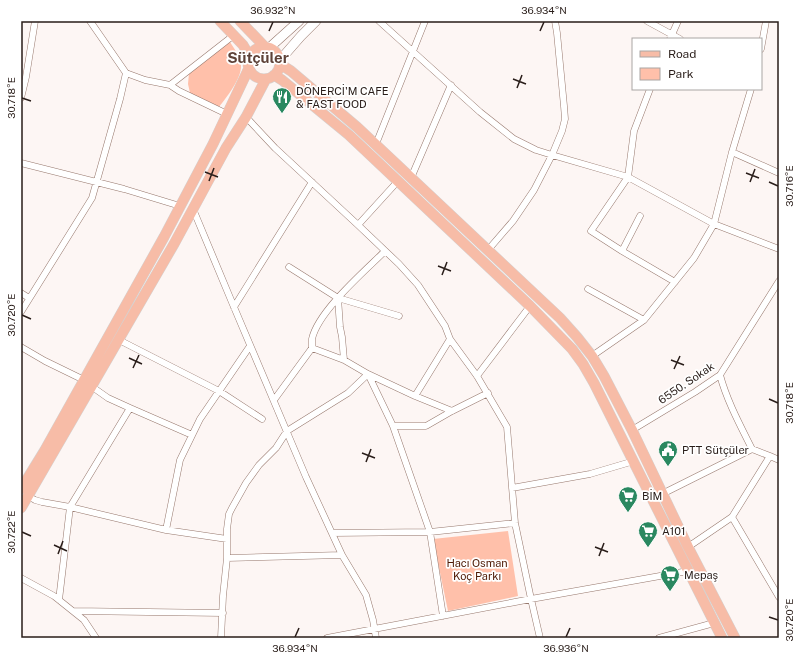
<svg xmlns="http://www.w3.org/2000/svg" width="800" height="659" font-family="'Public Sans',sans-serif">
<rect width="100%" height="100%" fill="#fdf6f4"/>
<path fill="#ffc0aa" d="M230,42C234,48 241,58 241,65C242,78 227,97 219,107L190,93L188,84L189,73Z
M508,531L518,596L448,611L433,539Z"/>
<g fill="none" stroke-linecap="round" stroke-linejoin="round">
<g stroke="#97786d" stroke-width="7">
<path id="minor" d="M90,21L126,73L145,80L170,85L234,35
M379,21L480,112L514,139L536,150L552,155L628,177L714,224L779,249
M647,21L680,39
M670,39L678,21
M761,49L766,21
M170,85L179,91L227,114
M650,89L634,131L628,177L591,231L622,251L675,282
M21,98L26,77L35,21
M246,117L275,148L358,225L399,264L418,285L445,326L450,339L477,376L507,427L515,523L531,599L540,638
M376,144L425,21
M732,152L779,173
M21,163L124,189L180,206
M411,178L451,85
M193,209L231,300L306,477L342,555L366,595L373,620L376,638
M358,225L398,181
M488,250L513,221L534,190L552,155L562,131L565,119L564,106L557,33L555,21
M622,251L640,216
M289,267L338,298L399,316
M588,289L644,320
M21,293L29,298
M338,298L340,327L342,337L344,360
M234,307L312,182
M21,312L92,198L120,99L126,73
M119,340L219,391L262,419
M21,347L45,361L84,380
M312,348C312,345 312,342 312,339C318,311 365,271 385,251
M592,356L644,320L694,258L714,224L732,152L751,89
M720,375C727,401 740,425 752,449
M477,376L530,306
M91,386L108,398L130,408
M415,396L450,339
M274,400L312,348L344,360L368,374L393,426L430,532L443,616
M393,426H426L452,411L488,393
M632,430L695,392L720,375L779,281
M512,488L590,474L634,461
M662,494L752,449L770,456
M28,496L35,500L42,502L70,507L166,530L227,539
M732,517L770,456L779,460
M166,530L180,460L200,419L250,346
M332,533L430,532L515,523
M688,547L732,517L779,597
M227,558L342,555
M21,578L54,596L84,620L96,638
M59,600L70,507L130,408L192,435
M73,611L223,613
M221,638L223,596L227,558V529L229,514L232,508L246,483L259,465L276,448L287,431L348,393L368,374L415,396L452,411
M327,638L531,599L688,571
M659,638L714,623"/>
</g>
<g stroke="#97786d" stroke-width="10">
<path id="secondary" d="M269,48L299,21
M280,60L301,36L316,21"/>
</g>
<g stroke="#d4d2d1" stroke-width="11">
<path id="primary" d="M220,21L243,45L250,57
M240,21L265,47
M248 63a16 16 0 1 1 32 0a16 16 0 1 1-32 0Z
M280,64L291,71L357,127L560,318L577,337L592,356L604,376L632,430L688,547L735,638
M274,75L282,80L349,135L530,306L572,349L583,364L594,383L722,638
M21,489L45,450L164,237L213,144L249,68
M21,508L174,244L226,148L246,117L266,79"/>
</g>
<use href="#minor" stroke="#fff" stroke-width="6"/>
<use href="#secondary" stroke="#fff" stroke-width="9"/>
<use href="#primary" stroke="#f7bca7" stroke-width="10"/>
</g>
<path fill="none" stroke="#291d19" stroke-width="1.5" d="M269,31L273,22M540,31L544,22M513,79L526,84M517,88L522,75M22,98L31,101M205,172L218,177M746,173L759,178M209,181L214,168M750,182L755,169M769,182L778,186M438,266L451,271M442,275L447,262M22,315L31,319M129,358L142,364M671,360L684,365M133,368L139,355M674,369L680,356M769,399L778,403M362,453L375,458M366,462L371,449M22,532L31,536M54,545L67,551M595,547L608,552M58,554L63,541M599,556L604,543M769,617L778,620M295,637L299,628M566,637L570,628"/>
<defs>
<g id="restaurant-pin" transform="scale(1)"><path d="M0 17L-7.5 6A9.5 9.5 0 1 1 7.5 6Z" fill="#2a8860" stroke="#fff"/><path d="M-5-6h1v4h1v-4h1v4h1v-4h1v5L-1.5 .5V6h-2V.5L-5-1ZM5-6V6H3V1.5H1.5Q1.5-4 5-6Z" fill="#fff"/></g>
<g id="civic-pin" transform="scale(1)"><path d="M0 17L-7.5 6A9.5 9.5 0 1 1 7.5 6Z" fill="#2a8860" stroke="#fff"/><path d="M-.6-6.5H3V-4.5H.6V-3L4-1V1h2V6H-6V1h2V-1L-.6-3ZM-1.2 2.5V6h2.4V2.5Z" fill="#fff"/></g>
<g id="supermarket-pin" transform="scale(1)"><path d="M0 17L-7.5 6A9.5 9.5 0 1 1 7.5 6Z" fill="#2a8860" stroke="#fff"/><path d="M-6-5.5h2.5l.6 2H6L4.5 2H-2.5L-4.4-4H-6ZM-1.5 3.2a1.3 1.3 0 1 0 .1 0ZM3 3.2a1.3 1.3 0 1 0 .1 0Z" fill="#fff"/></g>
</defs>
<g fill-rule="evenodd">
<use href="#restaurant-pin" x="282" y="97"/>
<use href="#civic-pin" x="668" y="450"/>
<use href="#supermarket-pin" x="628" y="496"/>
<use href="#supermarket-pin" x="648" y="531"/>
<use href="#supermarket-pin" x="670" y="575"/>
</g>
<g text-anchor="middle" stroke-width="3.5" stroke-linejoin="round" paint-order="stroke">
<g font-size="11" fill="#291d19" stroke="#fff" text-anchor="start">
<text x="296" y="95">DÖNERCİ'M CAFE<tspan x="296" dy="13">&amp; FAST FOOD</tspan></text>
<text x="682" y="454">PTT Sütçüler</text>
<text x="642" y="500">BİM</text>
<text x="662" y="535">A101</text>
<text x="684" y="579">Mepaş</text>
</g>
<g font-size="11" fill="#291d19" stroke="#fff">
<text transform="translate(686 383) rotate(-34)" y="4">6550. Sokak</text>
</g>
<g font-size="11" fill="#4e1a05" stroke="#fff">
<text x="477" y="567">Hacı Osman<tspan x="477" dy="13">Koç Parkı</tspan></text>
</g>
<g font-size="15" font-weight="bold" fill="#5e4238" stroke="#fff">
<text x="258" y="63">Sütçüler</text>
</g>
</g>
<rect width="800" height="659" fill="none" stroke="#ffffff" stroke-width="44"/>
<rect x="632" y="38" width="130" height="52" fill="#ffffff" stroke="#a9a5a3"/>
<rect x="640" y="51" width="20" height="6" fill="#f7bca7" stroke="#a9a5a3"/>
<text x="668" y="58" font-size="12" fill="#291d19">Road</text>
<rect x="640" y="68" width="20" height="12" fill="#ffc0aa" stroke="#a9a5a3"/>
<text x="668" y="78" font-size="12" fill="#291d19">Park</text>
<rect x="22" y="22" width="756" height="615" fill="none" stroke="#291d19" stroke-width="1.5"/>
<g font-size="10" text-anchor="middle" fill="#291d19">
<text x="273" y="14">36.932°N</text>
<text x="544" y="14">36.934°N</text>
<text transform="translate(11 98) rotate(-90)" y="4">30.718°E</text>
<text transform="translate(789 186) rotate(-90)" y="4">30.716°E</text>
<text transform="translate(11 315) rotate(-90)" y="4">30.720°E</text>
<text transform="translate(789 403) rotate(-90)" y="4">30.718°E</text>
<text transform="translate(11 532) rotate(-90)" y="4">30.722°E</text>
<text transform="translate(789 620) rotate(-90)" y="4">30.720°E</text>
<text x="295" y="652">36.934°N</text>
<text x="566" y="652">36.936°N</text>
</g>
</svg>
